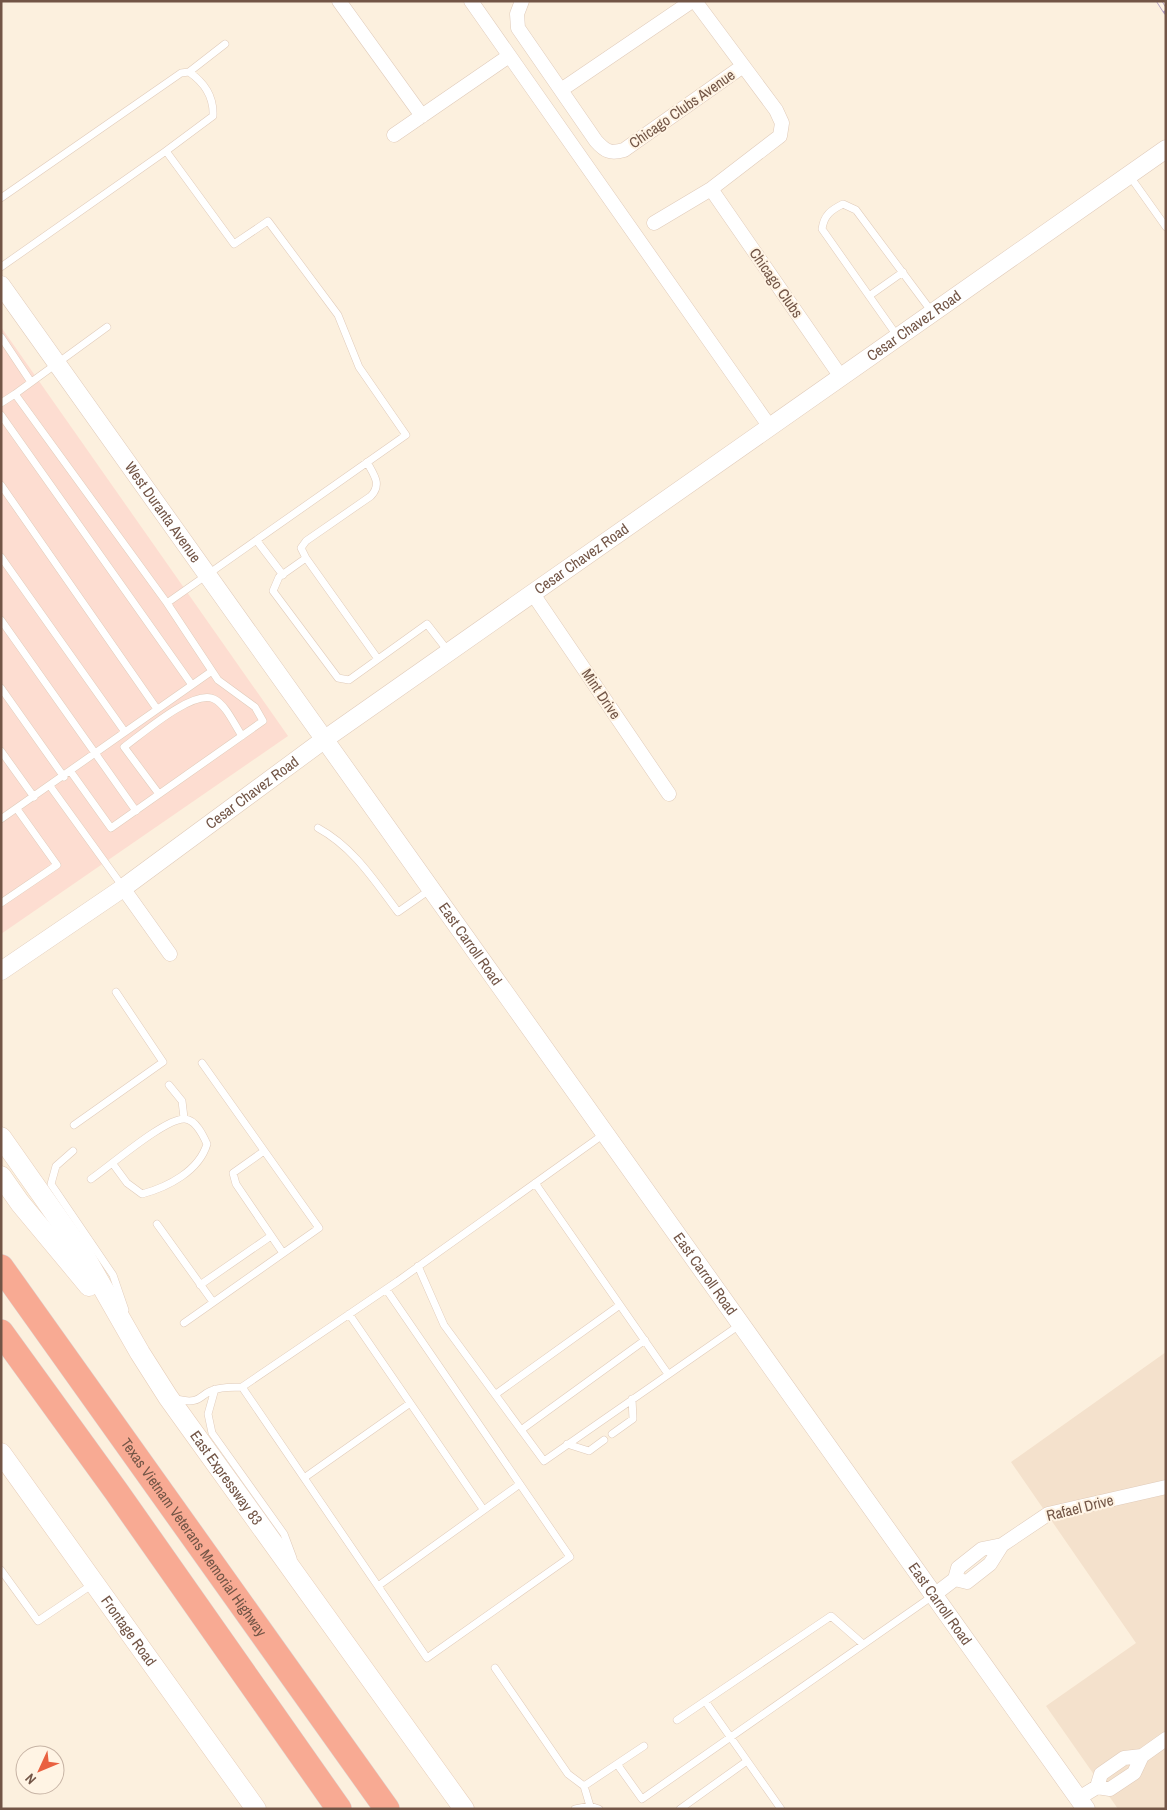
<svg xmlns="http://www.w3.org/2000/svg" width="1167" height="1810" font-family="'Archivo Narrow',sans-serif">
<rect width="100%" height="100%" fill="#fcf0de"/>
<path fill="#f4e1cc" d="M1166,1352V1809H1118L1046,1706L1136,1643L1011,1462Z"/>
<path fill="#fdddd1" d="M1,327L288,736L1,934Z"/>
<g fill="none" stroke-linecap="round" stroke-linejoin="round">
<g stroke="#e0cbba" stroke-width="8">
<path id="service" d="M189,72L225,44
M1129,175L1166,227
M1,198L181,73L189,72C205,83 214,97 213,116L166,151
M1,267L166,151L234,244L268,221L338,315L359,367L406,435L167,603L15,394L107,327
M869,296L903,272
M1,337L31,382
M898,337L822,229C824,215 831,210 843,204L856,210L932,312
M1,403L15,394
M1,415L192,685
M1,485L157,709
M257,541L283,575
M1,557L125,732
M306,558L301,548L306,541L371,496C382,484 374,475 367,462
M1,620L136,811
M378,659L306,558L279,577L273,591L338,678L349,680L427,624L448,651
M1,688L64,777
M1,751L34,797
M71,772L111,828L263,721L255,707L218,680L167,603
M50,786L123,887
M159,794L124,747C142,734 193,689 214,699C226,705 234,724 242,736
M1,819L212,671
M318,828C353,847 374,880 398,912L431,889
M1,903L57,865L17,809
M169,1085L182,1101L184,1118
M74,1125L163,1062L116,992
M73,1151L56,1166L51,1184L113,1275L125,1310
M264,1151L233,1173L236,1184L283,1253
M91,1179C109,1167 166,1117 185,1119C196,1120 203,1135 207,1144C199,1171 168,1187 142,1194L127,1183L113,1164
M535,1183L668,1374
M157,1224L213,1302
M418,1266L444,1325L544,1461L741,1324
M200,1285L271,1236
M349,1314L483,1509
M184,1323L319,1228L202,1063
M242,1387L427,1658L570,1557L386,1289
M215,1389L208,1414L212,1433L284,1534L293,1558
M496,1394L620,1305
M176,1399C204,1406 199,1392 217,1389C225,1387 234,1387 242,1387L398,1281L604,1134
M521,1430L645,1340
M612,1434L633,1419L632,1399
M567,1444L589,1451L604,1440
M304,1478L409,1404
M1,1570L38,1621L93,1584
M378,1586L520,1484
M495,1668L568,1774L584,1786L590,1806
M705,1701L781,1809
M677,1720L831,1616L863,1644
M644,1746L617,1764L642,1799L934,1595
M584,1786L617,1764
M575,1809L590,1806L599,1809
M680,1809L747,1761"/>
</g>
<g stroke="#e0cbba" stroke-width="15">
<path id="minor" d="M339,1L422,116
M471,1L770,427
M522,1L517,14L518,28L596,141C605,151 610,154 624,150L743,66
M561,90L692,1
M394,135L509,56
M711,189L841,377
M654,223L711,189L780,136L782,123L776,110L695,1
M533,594L669,794
M123,888L170,954
M955,1579L967,1582L990,1564L1002,1545
M934,1595L955,1579L958,1568L982,1549L1002,1545L1048,1514L1166,1487
M1097,1787L1101,1774L1124,1758L1142,1756
M1079,1798L1097,1787L1110,1789L1134,1773L1142,1756L1166,1739"/>
</g>
<g stroke="#e0cbba" stroke-width="19">
<g id="tertiary">
<path id="s1" d="M1,285L1086,1809"/>
<path id="s2" d="M1,971L123,888L325,739L1166,149"/>
</g>
</g>
<g stroke="#e7ceba" stroke-width="21">
<g id="secondary">
<path id="s3" d="M1,1137L84,1255L140,1353L168,1397L464,1809"/>
<path d="M1,1176L20,1203L89,1286"/>
<path id="s4" d="M1,1453L256,1809"/>
</g>
</g>
<g stroke="#ddd6d3" stroke-width="26">
<g id="motorway">
<path id="s5" d="M1,1267L387,1809"/>
<path d="M1,1332L116,1491L339,1809"/>
</g>
</g>
<use href="#service" stroke="#fff" stroke-width="7"/>
<use href="#minor" stroke="#fff" stroke-width="14"/>
<use href="#tertiary" stroke="#fff" stroke-width="18"/>
<use href="#secondary" stroke="#fff" stroke-width="20"/>
<use href="#motorway" stroke="#f8aa93" stroke-width="25"/>
<g stroke="#b19ec4" stroke-width="5.5">
<path id="rail" d="M1159,1L1166,12"/>
</g>
<use href="#rail" stroke="#fff4e4" stroke-width="4" stroke-dasharray="11" stroke-linecap="butt"/>
</g>
<g text-anchor="middle" stroke-width="4" stroke-linejoin="round" paint-order="stroke">
<g font-size="15" fill="#725546" stroke="#fff4e4">
<text transform="translate(682 109) rotate(-35)" y="5">Chicago Clubs Avenue</text>
<text transform="translate(776 283) rotate(55)" y="5">Chicago Clubs</text>
<text dy="5" stroke="none"><textPath href="#s2" startOffset="1118">Cesar Chavez Road</textPath></text>
<text dy="5" stroke="none"><textPath href="#s1" startOffset="279">West Duranta Avenue</textPath></text>
<text dy="5" stroke="none"><textPath href="#s2" startOffset="712">Cesar Chavez Road</textPath></text>
<text transform="translate(601 694) rotate(56)" y="5">Mint Drive</text>
<text dy="5" stroke="none"><textPath href="#s2" startOffset="308">Cesar Chavez Road</textPath></text>
<text dy="5" stroke="none"><textPath href="#s1" startOffset="809">East Carroll Road</textPath></text>
<text dy="5" stroke="none"><textPath href="#s1" startOffset="1214">East Carroll Road</textPath></text>
<text dy="5" stroke="none"><textPath href="#s3" startOffset="409">East Expressway 83</textPath></text>
<text transform="translate(1080 1508) rotate(-14)" y="5">Rafael Drive</text>
<text dy="5" stroke="none"><textPath href="#s5" startOffset="332">Texas Vietnam Veterans Memorial Highway</textPath></text>
<text dy="5" stroke="none"><textPath href="#s1" startOffset="1619">East Carroll Road</textPath></text>
<text dy="5" stroke="none"><textPath href="#s4" startOffset="219">Frontage Road</textPath></text>
</g>
</g>
<rect width="1167" height="1810" fill="none" stroke="#725546" stroke-width="5"/>
<g transform="translate(40 1770) rotate(226)"><circle r="24" fill="#fff4e4" stroke="#c7b4a5"/>
<path d="M0-4L9 19L0 12L-9 19Z" fill="#e96140"/>
<text y="-8" font-size="14" font-weight="bold" text-anchor="middle" fill="#725546">N</text>
</g>
</svg>
